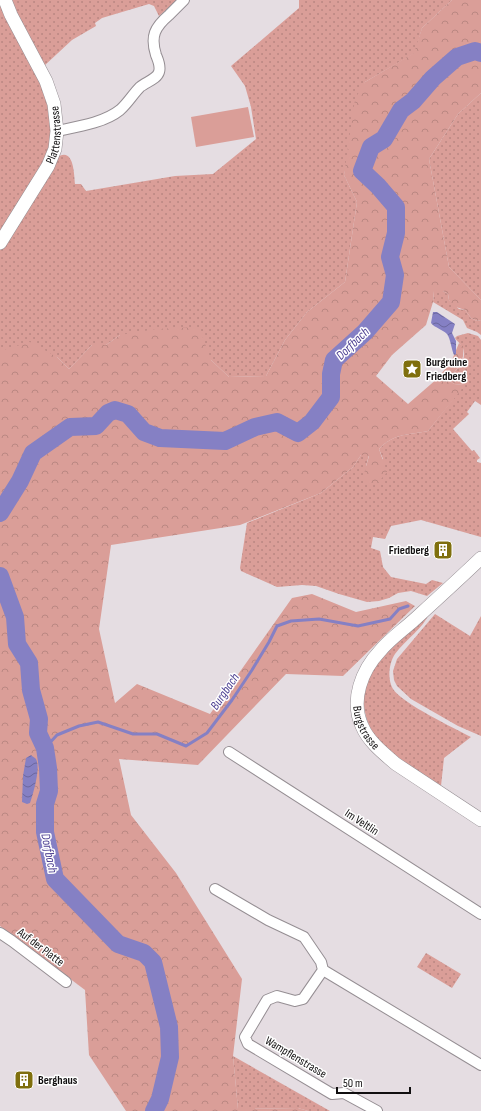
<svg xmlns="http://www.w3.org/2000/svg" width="481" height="1111" font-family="'Sofia Sans Condensed',sans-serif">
<defs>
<pattern id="green-dots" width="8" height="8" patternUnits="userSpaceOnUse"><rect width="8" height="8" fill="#da9e98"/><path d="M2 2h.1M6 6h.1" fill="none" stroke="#ba8782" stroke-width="1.8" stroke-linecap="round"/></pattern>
<pattern id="forest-crowns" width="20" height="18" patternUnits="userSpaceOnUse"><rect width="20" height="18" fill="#da9e98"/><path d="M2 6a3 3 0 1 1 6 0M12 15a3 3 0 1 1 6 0" fill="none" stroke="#ba8782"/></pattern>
<pattern id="water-waves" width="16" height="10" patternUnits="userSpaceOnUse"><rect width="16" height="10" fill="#8580c4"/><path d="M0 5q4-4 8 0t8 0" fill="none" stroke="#6b679e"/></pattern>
</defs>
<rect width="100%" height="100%" fill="#e5dde2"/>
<path fill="url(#green-dots)" d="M0,0L39,76L52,112L50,148L41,172L0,233Z
M9,0H177L159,16L154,6L149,4L102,18L95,23L96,26L72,40L44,66Z
M299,0H452L422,28L415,53L365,82L344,175L357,202L345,282L307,312L285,340L266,376L229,377L211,360L120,335L106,345H92L69,369L57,357L0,351V248L56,158C74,145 74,174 75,184H81L86,191L175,176L213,174L256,139L251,107L245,86L231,66L299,8Z
M481,93V300L449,267L429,159L458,114Z
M434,291H443L448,294L449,300L459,309L465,310L471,318L477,321L481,320V335L477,332L467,328L463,320L433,302Z
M468,333L478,336L481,340V405L475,401L467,412L469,414L453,429L472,451L474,450L480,458L477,460V462L481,463V537L421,520L391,526L385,539L373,537L371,548L380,551L383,567L391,577L426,584L432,580L443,583L427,596L411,591L398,593L389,598L379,601L367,602L339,594L316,586L302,585L277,587L241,571L240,568L247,523L321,493L353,467L361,455H369L366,466L383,459L379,449C394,433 409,435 428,431L464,385L454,384L447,379C455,371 468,361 463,348C462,345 457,341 455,338L457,336Z
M430,612C423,629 406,639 395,654C389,663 387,679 393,689C403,704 454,728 471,737L444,758L441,786C411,768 372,749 365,712C361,694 367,677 377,663C392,644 412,629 430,612Z
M435,614L470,636L481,616V736L458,726L411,699L397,686L394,680L393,671L397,659Z
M426,953L461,974L452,988L417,967Z
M233,1056L330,1111H308L298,1108L238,1109Z"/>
<path fill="url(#forest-crowns)" d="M452,0H481V93L458,114L429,159L449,267L481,300V320L477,321L471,318L465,310L453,306L449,300L448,294L443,291H434L433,302L426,325L392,355L376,376L408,404L438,378L452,360L459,343L463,346C465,363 458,368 447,379L454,384L465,385L428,431C409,435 394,433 379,449L387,472L376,485L368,483L363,477L369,456L361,455L353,467L321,493L240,525L111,545L99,629L115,703L137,684L210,714L292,598L312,594L356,612L406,601L415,606L343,676L286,674L198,765L119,759L131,815L176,873L242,979L233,1056L238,1109L298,1108L308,1111H126L89,1055L85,990L0,926V351L30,342L57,357L69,369L92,345H106L120,335L156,329L199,327L211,360L229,377L266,376L285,340L307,312L345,282L357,202L344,175L355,99L365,82L414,53L422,28Z"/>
<path fill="#da9e98" d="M248,107L254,137L196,147L191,117Z"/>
<path fill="url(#water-waves)" d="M433,312H437L455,324L452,333L456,341V354L454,355C451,348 451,340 447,334C442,329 435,328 431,323Z
M31,755C32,756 35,758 36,759C41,768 33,794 30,803L27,804L22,802L23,776L26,758Z"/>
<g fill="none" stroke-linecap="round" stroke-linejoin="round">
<path stroke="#8580c4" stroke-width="3" d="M0,499L7,502
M45,748L57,735L79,726L98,722L133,734H157L186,746L207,733L232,700L252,670L269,642L277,626L291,621L319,619L358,626L390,619L399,609L408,606"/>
<path stroke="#8580c4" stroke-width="18" d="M0,513L20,481L33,453L70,427L96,426L108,413L115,410L128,414L144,432L160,438L225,441L255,427L277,422L298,433L312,422L331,397V374L334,360L365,332L391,302L395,275L390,257L396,233V207L378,186L362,171L371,147L384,139L401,110L413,101L433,78L457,57L475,51L481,53
M0,576L15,617L17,644L29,663L31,690L39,719L38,733L45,748L48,768L49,791L45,804V832L55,879L118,944L144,953L153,962L169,1027L170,1057L160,1099L154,1111"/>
<g stroke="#958e93" stroke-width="12">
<path id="minor" d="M57,131C76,127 104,123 120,110C128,103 133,94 140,87C146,82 157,79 159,72C161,66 158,60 156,55C150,36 155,27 169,15C174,10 179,5 184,0
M229,752L481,914
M215,889L268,920L304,937L321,962L323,970L303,999L295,1001L277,996L267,1000L245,1037L248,1044L332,1094L344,1093L377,1111
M0,933L12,941L66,982
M323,970L481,1065"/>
</g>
<g stroke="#958e93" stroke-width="14">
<g id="tertiary">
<path id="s1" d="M0,243L48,166L55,149L57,131L54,104L46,81L11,15L5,0"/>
<path id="s2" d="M481,558C459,579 437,599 414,620C403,630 390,639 380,651C362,670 350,700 362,726C368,741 383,753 396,764L481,820"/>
</g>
</g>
<use href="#minor" stroke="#fff" stroke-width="10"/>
<use href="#tertiary" stroke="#fff" stroke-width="13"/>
</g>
<defs>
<g id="sight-square" transform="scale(1)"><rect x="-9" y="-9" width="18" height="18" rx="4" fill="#7f6f0d" stroke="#fff"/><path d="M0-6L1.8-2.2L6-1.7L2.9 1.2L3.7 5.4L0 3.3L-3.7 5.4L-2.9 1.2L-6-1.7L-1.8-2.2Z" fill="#fff"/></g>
<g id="building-square" transform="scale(1)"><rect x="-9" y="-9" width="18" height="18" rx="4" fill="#7f6f0d" stroke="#fff"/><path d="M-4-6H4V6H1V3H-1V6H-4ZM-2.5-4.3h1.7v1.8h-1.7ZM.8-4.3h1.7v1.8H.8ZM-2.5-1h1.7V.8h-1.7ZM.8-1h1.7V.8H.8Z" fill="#fff"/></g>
</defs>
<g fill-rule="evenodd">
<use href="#sight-square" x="412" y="369"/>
<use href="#building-square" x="443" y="550"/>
<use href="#building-square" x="24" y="1080"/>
</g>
<g text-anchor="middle" stroke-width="3" stroke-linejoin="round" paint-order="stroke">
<g font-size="12" fill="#110f10" stroke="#fff">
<text dy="4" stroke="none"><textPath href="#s1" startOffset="123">Plattenstrasse</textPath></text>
<text dy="4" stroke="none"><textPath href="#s2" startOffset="222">Burgstrasse</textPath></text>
<text transform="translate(362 822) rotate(33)" y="4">Im Veltlin</text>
<text transform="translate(41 947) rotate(37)" y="4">Auf der Platte</text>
<text transform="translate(296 1057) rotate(31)" y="4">Wampflenstrasse</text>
</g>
<g font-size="12" font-weight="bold" fill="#110f10" stroke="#fff" text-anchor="start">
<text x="426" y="366">Burgruine<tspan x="426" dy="14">Friedberg</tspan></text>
<text x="429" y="554" text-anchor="end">Friedberg</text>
<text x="38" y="1084">Berghaus</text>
</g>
<g font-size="13" font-style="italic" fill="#4b3e91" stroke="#fff">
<text transform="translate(352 343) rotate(-44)" y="5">Dorfbach</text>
<text transform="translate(224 691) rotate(-56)" y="5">Burgbach</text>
<text transform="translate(50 853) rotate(79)" y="5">Dorfbach</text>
</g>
</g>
<path d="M337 1087v6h73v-6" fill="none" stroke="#110f10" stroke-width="2"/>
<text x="343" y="1087" font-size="12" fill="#110f10" stroke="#ffffff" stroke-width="3" paint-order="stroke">50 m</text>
</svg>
